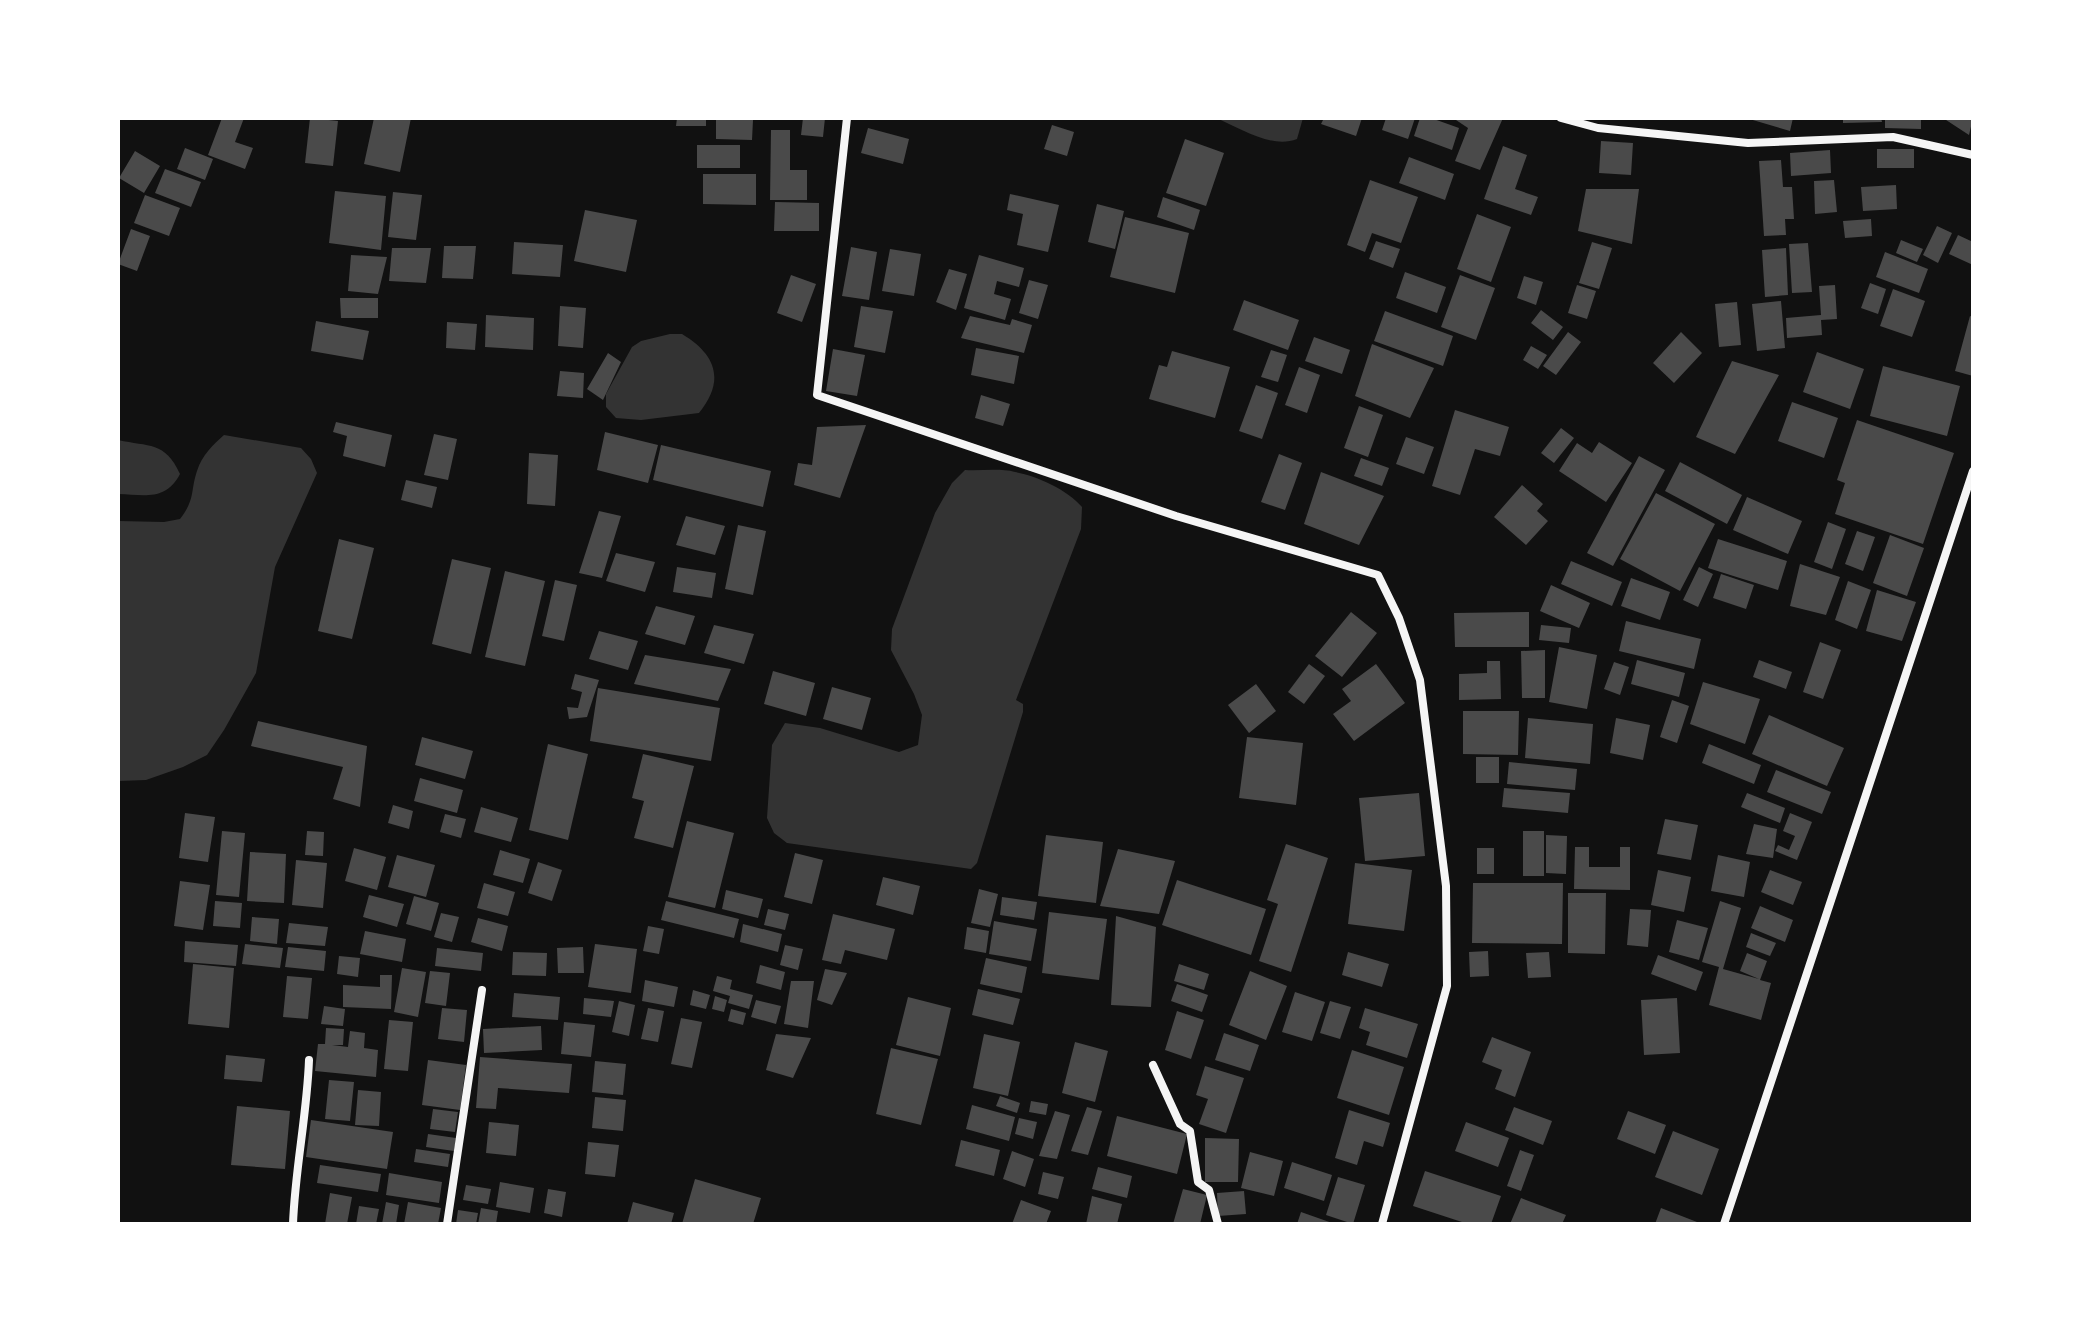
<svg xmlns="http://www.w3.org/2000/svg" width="2091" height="1342" font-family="'IBM Plex Sans',sans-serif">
<rect width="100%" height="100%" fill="#111"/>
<path fill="#333" d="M1216,118H1303L1297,139C1271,149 1240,128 1216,118Z
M670,334H682C717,355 725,381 699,413L641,420L616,418L606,407V394L632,347L641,341Z
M224,435L301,448L311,459L317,473L275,567L256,673L224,730L207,755L183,767L146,780L118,781V521L164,522L180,519C196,498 190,492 197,471C202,455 213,445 224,435Z
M118,440C149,447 165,441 180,474C166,501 145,495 118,494Z
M965,470C981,471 1000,468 1015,472C1037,476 1068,490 1082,507L1081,529L1016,700L1023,704V712L977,863L971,869L787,843L774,833L767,818L772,745L785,723L820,728L899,752L918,745L922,715L914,694L891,650L892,629L935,513L952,483Z"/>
<path fill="#4a4a4a" d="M222,118H244L235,142L253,148L245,169L208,155Z
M310,118L338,121L333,166L305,163Z
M374,118H411L400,172L364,164Z
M677,118H706V126H676Z
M803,118H825L823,137L801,135Z
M1324,118H1362L1356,136L1321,124Z
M1386,118H1415L1408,139L1382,130Z
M1420,118H1431L1459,128L1452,150L1414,136Z
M1453,118H1503L1480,170L1455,161L1468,128Z
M1746,118H1793L1790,131Z
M1843,118H1881L1882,122L1843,123Z
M1885,118H1921V129L1885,128Z
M1943,118H1973L1969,135Z
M716,119L753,120L752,140L716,139Z
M1052,125L1074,132L1067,156L1044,149Z
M868,128L909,139L903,164L861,153Z
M771,130H790V170H807V200H770Z
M1185,139L1224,153L1206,206L1166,193Z
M1601,141L1633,143L1631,175L1599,173Z
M697,145H740V168H697Z
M1503,146L1527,155L1515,189L1538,197L1531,215L1484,199Z
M185,148L213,159L205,180L177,169Z
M1877,149H1914V168H1877Z
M1830,150L1831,173L1791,176L1790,153Z
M135,151L160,166L144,193L119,178Z
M1409,157L1454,174L1445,200L1399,183Z
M1781,160L1783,187H1792L1794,219H1785L1786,235L1764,236L1759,161Z
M165,169L201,182L191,207L155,193Z
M703,174H756V205L703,204Z
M1370,180L1418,197L1401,243L1372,233L1365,252L1347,245Z
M1834,180L1837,212L1815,214L1814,181Z
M1896,185L1897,209L1863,211L1861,187Z
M1586,189H1639L1632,244L1578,231Z
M335,191L386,196L381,250L329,243Z
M393,192L422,195L416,240L388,237Z
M1010,194L1059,205L1048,252L1017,245L1023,214L1007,210Z
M145,195L180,208L169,236L134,223Z
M1163,197L1200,210L1194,230L1157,217Z
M775,202L819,203V231H774Z
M1097,204L1124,211L1115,249L1088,242Z
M585,210L637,220L626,272L574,261Z
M1477,214L1511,227L1491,282L1457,269Z
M1125,217L1189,233L1175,293L1110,277Z
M1871,219L1872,236L1845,238L1843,221Z
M1937,226L1952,233L1938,263L1923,255Z
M131,229L150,236L137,271L118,264Z
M1958,235L1973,242V265L1949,254Z
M1901,240L1923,249L1917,262L1896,253Z
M1376,241L1400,249L1393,268L1369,259Z
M514,242L563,245L560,277L512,274Z
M1592,242L1612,248L1599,289L1579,283Z
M1808,243L1812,292L1792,293L1789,244Z
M444,246H476L473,279L442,278Z
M851,247L877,252L869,300L842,296Z
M392,248H431L426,283L389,281Z
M1786,248L1788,295L1765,297L1762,250Z
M890,249L921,254L914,296L882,291Z
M1885,252L1928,269L1919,293L1876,277Z
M351,255L387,257L378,294L348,291Z
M979,255L1024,268L1019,287L997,281L994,294L1011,299L1005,320L964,308Z
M949,269L967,274L956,310L936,302Z
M1405,272L1446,287L1437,313L1396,298Z
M791,275L816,284L802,322L777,313Z
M1460,275L1495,288L1476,340L1441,327Z
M1524,276L1543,282L1536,305L1517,298Z
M1029,280L1048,285L1038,319L1019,313Z
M1870,283L1886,289L1878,314L1861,308Z
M1577,285L1596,291L1587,319L1568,313Z
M1835,285L1837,319L1821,320L1822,335L1787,338L1786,318L1821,315L1819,286Z
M1893,289L1925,301L1912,337L1880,326Z
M340,298H378V318H341Z
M1244,300L1299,320L1288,350L1233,330Z
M1781,301L1785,348L1757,351L1752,304Z
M1737,302L1741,345L1719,347L1715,304Z
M560,306L586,308L583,348L558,346Z
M861,306L893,311L885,353L854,347Z
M1541,310L1563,327L1553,340L1531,323Z
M1385,311L1453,336L1443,366L1374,341Z
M486,315L534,318L533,350L485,347Z
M970,316L1010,325L1012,319L1032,325L1024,353L961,338Z
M1970,316L1973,317V376L1955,371Z
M316,321L369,331L363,360L311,351Z
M447,322L477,324L475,350L446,348Z
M1568,332L1581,342L1556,375L1543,366Z
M1681,332L1702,353L1674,383L1653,363Z
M1314,337L1350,350L1342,374L1305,361Z
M1372,344L1434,368L1410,418L1355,396Z
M1531,346L1547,355L1538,369L1523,360Z
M976,348L1019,356L1014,384L971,375Z
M833,349L865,355L857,396L826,391Z
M1271,350L1287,355L1278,382L1261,377Z
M1172,351L1230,367L1215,418L1149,399L1159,365L1167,367Z
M1817,352L1864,369L1850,409L1803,392Z
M608,353L621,362L603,400L587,389Z
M1732,361L1779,375L1735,454L1696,437Z
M1883,366L1960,386L1947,436L1870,416Z
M1299,367L1320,375L1307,413L1285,405Z
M560,371L584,373L583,398L557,396Z
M1256,385L1278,393L1262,439L1239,431Z
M981,395L1010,404L1003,426L975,418Z
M1792,402L1838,418L1824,458L1778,441Z
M1359,406L1383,415L1368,457L1344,448Z
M1455,410L1509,427L1500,456L1475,449L1460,495L1432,486Z
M1857,420L1954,453L1923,544L1835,514L1845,483L1837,480Z
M336,422L392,435L385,467L343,456L347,436L333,432Z
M866,425L840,498L794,485L798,463L812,465L817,427Z
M1561,428L1574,438L1554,463L1541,453Z
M605,432L658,445L648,483L597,470Z
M434,434L457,439L448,480L424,475Z
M1406,437L1434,447L1424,474L1396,464Z
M1599,442L1632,463L1606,502L1559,471L1577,443L1592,453Z
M661,445L771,471L763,507L653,480Z
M529,453L558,455L555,506L527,504Z
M1279,454L1302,463L1285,510L1261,502Z
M1639,456L1665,470L1613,566L1587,553Z
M1361,458L1389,468L1382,486L1354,476Z
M1680,462L1742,495L1727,524L1665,491Z
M1321,472L1384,496L1359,545L1304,524Z
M406,480L437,487L432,508L401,500Z
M1522,485L1543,504L1537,511L1548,521L1526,545L1494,517Z
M1656,493L1715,524L1680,591L1620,559Z
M1747,497L1802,521L1788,554L1733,530Z
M599,511L621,516L602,578L579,573Z
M686,516L725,526L715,555L676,545Z
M1828,522L1846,529L1832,569L1814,562Z
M738,525L766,531L753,595L725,589Z
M1857,531L1875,537L1863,571L1845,564Z
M1890,535L1924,548L1907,596L1873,583Z
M339,539L374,548L352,639L318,631Z
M1718,539L1787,561L1778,590L1708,568Z
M616,553L655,562L645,592L606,581Z
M452,559L491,568L471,654L432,644Z
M1571,561L1622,582L1612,606L1561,584Z
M1800,564L1840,577L1826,615L1790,606Z
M677,567L716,573L712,598L673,592Z
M1699,567L1713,574L1698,607L1683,600Z
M505,571L545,581L525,666L485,657Z
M1721,574L1754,585L1746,609L1713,598Z
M1631,578L1670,592L1660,620L1621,606Z
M555,580L577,585L564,641L542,636Z
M1848,581L1871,590L1857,629L1835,620Z
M1551,585L1590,603L1579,628L1540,611Z
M1877,590L1916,602L1902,641L1866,631Z
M656,606L695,616L685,645L645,634Z
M1351,612L1377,633L1342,677L1315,656Z
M1529,612V647H1455L1454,613Z
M1626,621L1701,639L1694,669L1619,651Z
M714,625L754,634L744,664L704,653Z
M1541,625L1571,628L1569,643L1539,640Z
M599,631L638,641L628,670L589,659Z
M1820,642L1841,650L1823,699L1803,692Z
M1559,647L1597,655L1587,709L1549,702Z
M1545,650V698H1522L1521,651Z
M645,655L731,669L718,701L634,684Z
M1637,660L1685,673L1679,697L1631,684Z
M1759,660L1792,672L1786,689L1753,677Z
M1487,661H1500L1501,699L1459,700V674L1487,673Z
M1614,662L1629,667L1620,695L1604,689Z
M1309,664L1325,676L1304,704L1288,692Z
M1376,664L1405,703L1354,741L1333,714L1351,701L1342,689Z
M773,671L815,683L806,716L764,704Z
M575,674L599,680L587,717L569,719L567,707L578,708L582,692L571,689Z
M1703,682L1760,699L1745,744L1690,724Z
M1256,684L1276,711L1249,733L1228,705Z
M832,687L871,698L862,730L823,719Z
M598,688L720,708L711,761L590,741Z
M1672,700L1689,706L1677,743L1660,737Z
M1463,711H1519L1518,755L1463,754Z
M1769,715L1844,748L1827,786L1752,754Z
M1528,718L1593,724L1590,764L1525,758Z
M1616,718L1650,725L1643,760L1610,753Z
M258,721L367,746L360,807L333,799L343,767L251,746Z
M422,737L473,751L465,779L415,765Z
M1247,737L1303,743L1296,805L1239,798Z
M548,744L588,754L568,840L529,830Z
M1709,744L1761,765L1754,784L1702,763Z
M643,754L694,766L673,848L634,838L644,801L632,798Z
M1476,757H1499V783H1476Z
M1509,762L1577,769L1575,790L1507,784Z
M1776,770L1831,792L1822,814L1767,792Z
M420,778L463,790L457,813L414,801Z
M1504,788L1570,793L1568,813L1502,807Z
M1419,793L1425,856L1365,861L1359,798Z
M1747,793L1785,808L1780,823L1741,807Z
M393,805L413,811L409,829L388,823Z
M481,807L518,818L511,842L474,832Z
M185,813L215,817L208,862L179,858Z
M1790,813L1812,822L1797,860L1775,851L1778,845L1789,850L1795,836L1783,831Z
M445,814L466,819L461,838L440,832Z
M1665,819L1698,825L1691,860L1657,854Z
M687,821L734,833L715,908L668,897Z
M1754,824L1777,829L1773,858L1746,854Z
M222,831L245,833L239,897L216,895Z
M307,831L324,832L323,856L305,855Z
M1523,831H1544V876H1523Z
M1046,835L1103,842L1096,903L1038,896Z
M1546,835L1567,836L1566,874L1546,873Z
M1286,844L1328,858L1291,972L1259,961L1278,904L1267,900Z
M1575,847H1589V867H1620V847H1630V890L1574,889Z
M354,848L386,857L377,890L345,881Z
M1477,848H1494V874H1477Z
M1118,849L1175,861L1159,914L1100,906Z
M500,850L530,859L523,883L493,875Z
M250,852L286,854L284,903L247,901Z
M795,853L823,860L812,904L784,897Z
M397,855L435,865L426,897L388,887Z
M1718,855L1750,862L1744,897L1711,891Z
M296,860L327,863L323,908L292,905Z
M538,862L562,870L552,901L528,893Z
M1355,863L1412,870L1404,931L1348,924Z
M1658,870L1691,877L1684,912L1651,905Z
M1770,870L1802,882L1793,905L1761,892Z
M883,877L920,886L913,915L876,905Z
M1177,880L1266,909L1251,955L1162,925Z
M180,881L210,885L203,930L174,926Z
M484,883L515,892L508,916L477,908Z
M1473,883H1563L1562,944L1472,943Z
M979,889L998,894L990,927L971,923Z
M726,890L763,899L758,918L722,909Z
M1568,893H1606L1605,954L1568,953Z
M369,895L404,904L397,927L363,917Z
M414,896L439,903L431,931L406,924Z
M1002,897L1037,902L1034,920L1000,915Z
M215,901L242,903L240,928L213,926Z
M666,901L739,919L734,938L661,920Z
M1720,901L1741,908L1723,969L1759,979L1740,971L1747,953L1767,961L1760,980L1771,983L1761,1020L1709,1005L1719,967L1702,962Z
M1760,906L1793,920L1785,942L1751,928Z
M768,909L789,914L785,930L764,925Z
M1630,909L1651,910L1648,947L1627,945Z
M1049,912L1107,919L1099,980L1042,973Z
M441,913L459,917L452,942L434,937Z
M833,914L895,929L887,960L845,950L841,964L822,960Z
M1116,916L1156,927L1151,1007L1111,1005Z
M252,917L279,919L277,944L250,941Z
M478,918L508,926L502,951L471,942Z
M1677,920L1708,928L1699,960L1669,952Z
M994,921L1037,929L1031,961L989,954Z
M289,923L328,927L325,946L286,943Z
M743,924L782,934L778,952L740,942Z
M648,926L664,929L659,954L643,951Z
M967,927L989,931L986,953L964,949Z
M365,931L406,939L402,962L360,954Z
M1751,933L1776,943L1770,956L1746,947Z
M185,941L238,945L236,966L184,962Z
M245,944L283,948L280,968L242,964Z
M595,944L637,949L631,993L588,987Z
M785,945L803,949L798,970L780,965Z
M288,947L326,951L324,971L285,967Z
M583,947L584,973H558L557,948Z
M437,948L483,953L481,971L435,966Z
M1488,951L1489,976L1470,977L1469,952Z
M513,952L547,953L546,976L512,975Z
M1348,952L1389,964L1382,987L1342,975Z
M1549,952L1551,977L1528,978L1526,953Z
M1658,955L1703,972L1696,991L1651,974Z
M339,956L360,958L358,977L337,974Z
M986,958L1027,967L1022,993L980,984Z
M193,964L234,968L229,1028L188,1024Z
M1179,964L1209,974L1204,990L1174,981Z
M760,965L785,972L781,990L756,983Z
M402,968L426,972L418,1017L394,1012Z
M825,969L847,973L832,1005L817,1000Z
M430,971L450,973L446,1006L425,1003Z
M1250,971L1287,986L1266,1040L1229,1025Z
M380,975H392L391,1009L343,1007V985L380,987Z
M287,976L312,978L308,1019L283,1017Z
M717,976L732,980L730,989L753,995L749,1009L728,1003L730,996L713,991Z
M645,980L678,987L674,1007L642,1001Z
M791,981H814L808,1028L784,1024Z
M1177,984L1208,995L1202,1012L1171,1001Z
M978,989L1020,999L1013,1025L972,1015Z
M693,990L710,995L706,1009L690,1005Z
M1295,992L1325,1002L1312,1041L1282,1032Z
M514,993L560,997L558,1020L512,1017Z
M715,996L727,1000L724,1012L712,1009Z
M908,997L951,1008L940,1056L896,1045Z
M584,998L614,1001L611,1017L583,1014Z
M1677,998L1680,1053L1644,1055L1641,1000Z
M756,1000L781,1006L776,1024L751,1017Z
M619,1001L635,1005L629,1036L612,1032Z
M1330,1001L1351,1007L1340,1039L1320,1033Z
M324,1006L345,1009L343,1026L321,1024Z
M442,1008L467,1010L464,1042L438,1039Z
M648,1008L664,1011L658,1042L641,1039Z
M1365,1008L1418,1024L1407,1058L1366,1045L1370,1032L1359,1028Z
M731,1009L746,1013L743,1025L728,1021Z
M1177,1011L1204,1020L1191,1059L1165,1050Z
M681,1018L702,1022L692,1068L671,1064Z
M389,1020L413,1022L408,1071L384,1069Z
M564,1022L595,1025L591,1057L561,1054Z
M541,1026L542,1050L484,1053L483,1029Z
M326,1028L344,1029L343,1045H332L348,1047L350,1031L365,1033L364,1048L378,1050L376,1077L315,1071L318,1044H325Z
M1224,1033L1259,1045L1250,1071L1215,1060Z
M776,1034L811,1038L793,1078L766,1070Z
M984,1034L1020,1042L1008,1096L973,1088Z
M1492,1037L1531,1052L1515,1097L1495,1089L1502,1070L1482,1062Z
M1075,1042L1108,1051L1095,1102L1062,1093Z
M891,1048L938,1059L921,1125L876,1114Z
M1352,1050L1404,1067L1389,1115L1337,1098Z
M226,1055L265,1059L262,1082L224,1079Z
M480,1057L572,1064L569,1093L498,1088L496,1109L476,1108Z
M428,1060L466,1065L460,1110L422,1105Z
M595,1061L626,1064L623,1095L592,1092Z
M1205,1066L1244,1078L1226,1133L1199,1124L1208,1099L1196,1095Z
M329,1080L354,1082L350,1121L325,1119Z
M358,1090L381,1092L379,1126L355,1125Z
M1000,1096L1020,1103L1017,1113L996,1106Z
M595,1097L626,1100L623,1131L592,1128Z
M1031,1101L1048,1104L1046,1115L1029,1112Z
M972,1105L1015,1117L1009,1141L966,1129Z
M237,1106L290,1111L285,1169L231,1165Z
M1087,1107L1102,1111L1088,1155L1071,1151Z
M1514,1107L1552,1121L1543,1145L1505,1130Z
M433,1109L458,1112L455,1132L430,1129Z
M1349,1110L1390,1123L1383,1147L1364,1141L1357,1165L1335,1158Z
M1055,1111L1070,1115L1057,1159L1039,1156Z
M1628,1111L1666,1125L1655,1154L1617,1139Z
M1117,1116L1187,1134L1177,1174L1107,1156Z
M1019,1118L1037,1122L1033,1139L1015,1134Z
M311,1120L393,1132L387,1169L306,1157Z
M489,1122L519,1125L516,1156L486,1153Z
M1466,1122L1509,1138L1498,1167L1455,1151Z
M1673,1131L1719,1149L1702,1195L1655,1177Z
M428,1134L456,1138L454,1151L426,1147Z
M1205,1138L1239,1139L1238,1182H1205Z
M961,1140L1000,1150L994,1176L955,1166Z
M588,1142L619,1145L615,1177L585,1174Z
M416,1149L450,1154L448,1167L414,1162Z
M1520,1150L1534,1155L1521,1191L1507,1186Z
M1012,1151L1034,1159L1025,1187L1003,1179Z
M1250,1152L1283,1161L1274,1196L1241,1188Z
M1292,1162L1332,1175L1324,1201L1284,1188Z
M320,1165L381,1174L378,1192L317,1183Z
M1098,1167L1132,1176L1127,1198L1092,1189Z
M1425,1171L1501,1196L1491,1224H1468L1413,1206Z
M1043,1172L1064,1177L1058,1199L1038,1194Z
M389,1173L442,1182L439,1203L386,1195Z
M1338,1177L1365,1185L1353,1224L1326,1215Z
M695,1179L761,1198L753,1224H682Z
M500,1182L534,1188L530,1213L496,1207Z
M466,1185L491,1189L488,1204L463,1200Z
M548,1189L566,1192L562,1217L544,1213Z
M1183,1189L1207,1195L1200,1224H1173Z
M1244,1191L1246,1214L1218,1216L1217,1193Z
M330,1193L352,1197L347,1224H325Z
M1092,1196L1122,1204L1117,1224H1086Z
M1521,1198L1566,1215L1562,1224H1510Z
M1021,1200L1051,1211L1046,1224H1012Z
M386,1202L399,1205L396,1224H382Z
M408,1202L441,1208L438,1224H404Z
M633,1202L674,1213L671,1224H627Z
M359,1206L379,1209L376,1224H356Z
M481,1208L498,1211L496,1224H478Z
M1661,1208L1697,1222L1696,1224H1655Z
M458,1210L478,1213L476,1224H456Z
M1301,1212L1335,1224H1297Z"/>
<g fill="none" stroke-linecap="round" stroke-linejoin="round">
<path stroke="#f5f5f5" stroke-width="8" d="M847,118L817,395L1176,516L1378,575L1399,618L1420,680L1446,886L1447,986L1382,1224
M1561,118L1598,128L1748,143L1893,137L1973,155
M1153,1065L1180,1124L1190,1131L1198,1182L1209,1190L1218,1224
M293,1224C295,1169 307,1115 309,1060
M447,1224L482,990
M1724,1224L1973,471"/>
</g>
<rect width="2091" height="1342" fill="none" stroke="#ffffff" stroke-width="240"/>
</svg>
